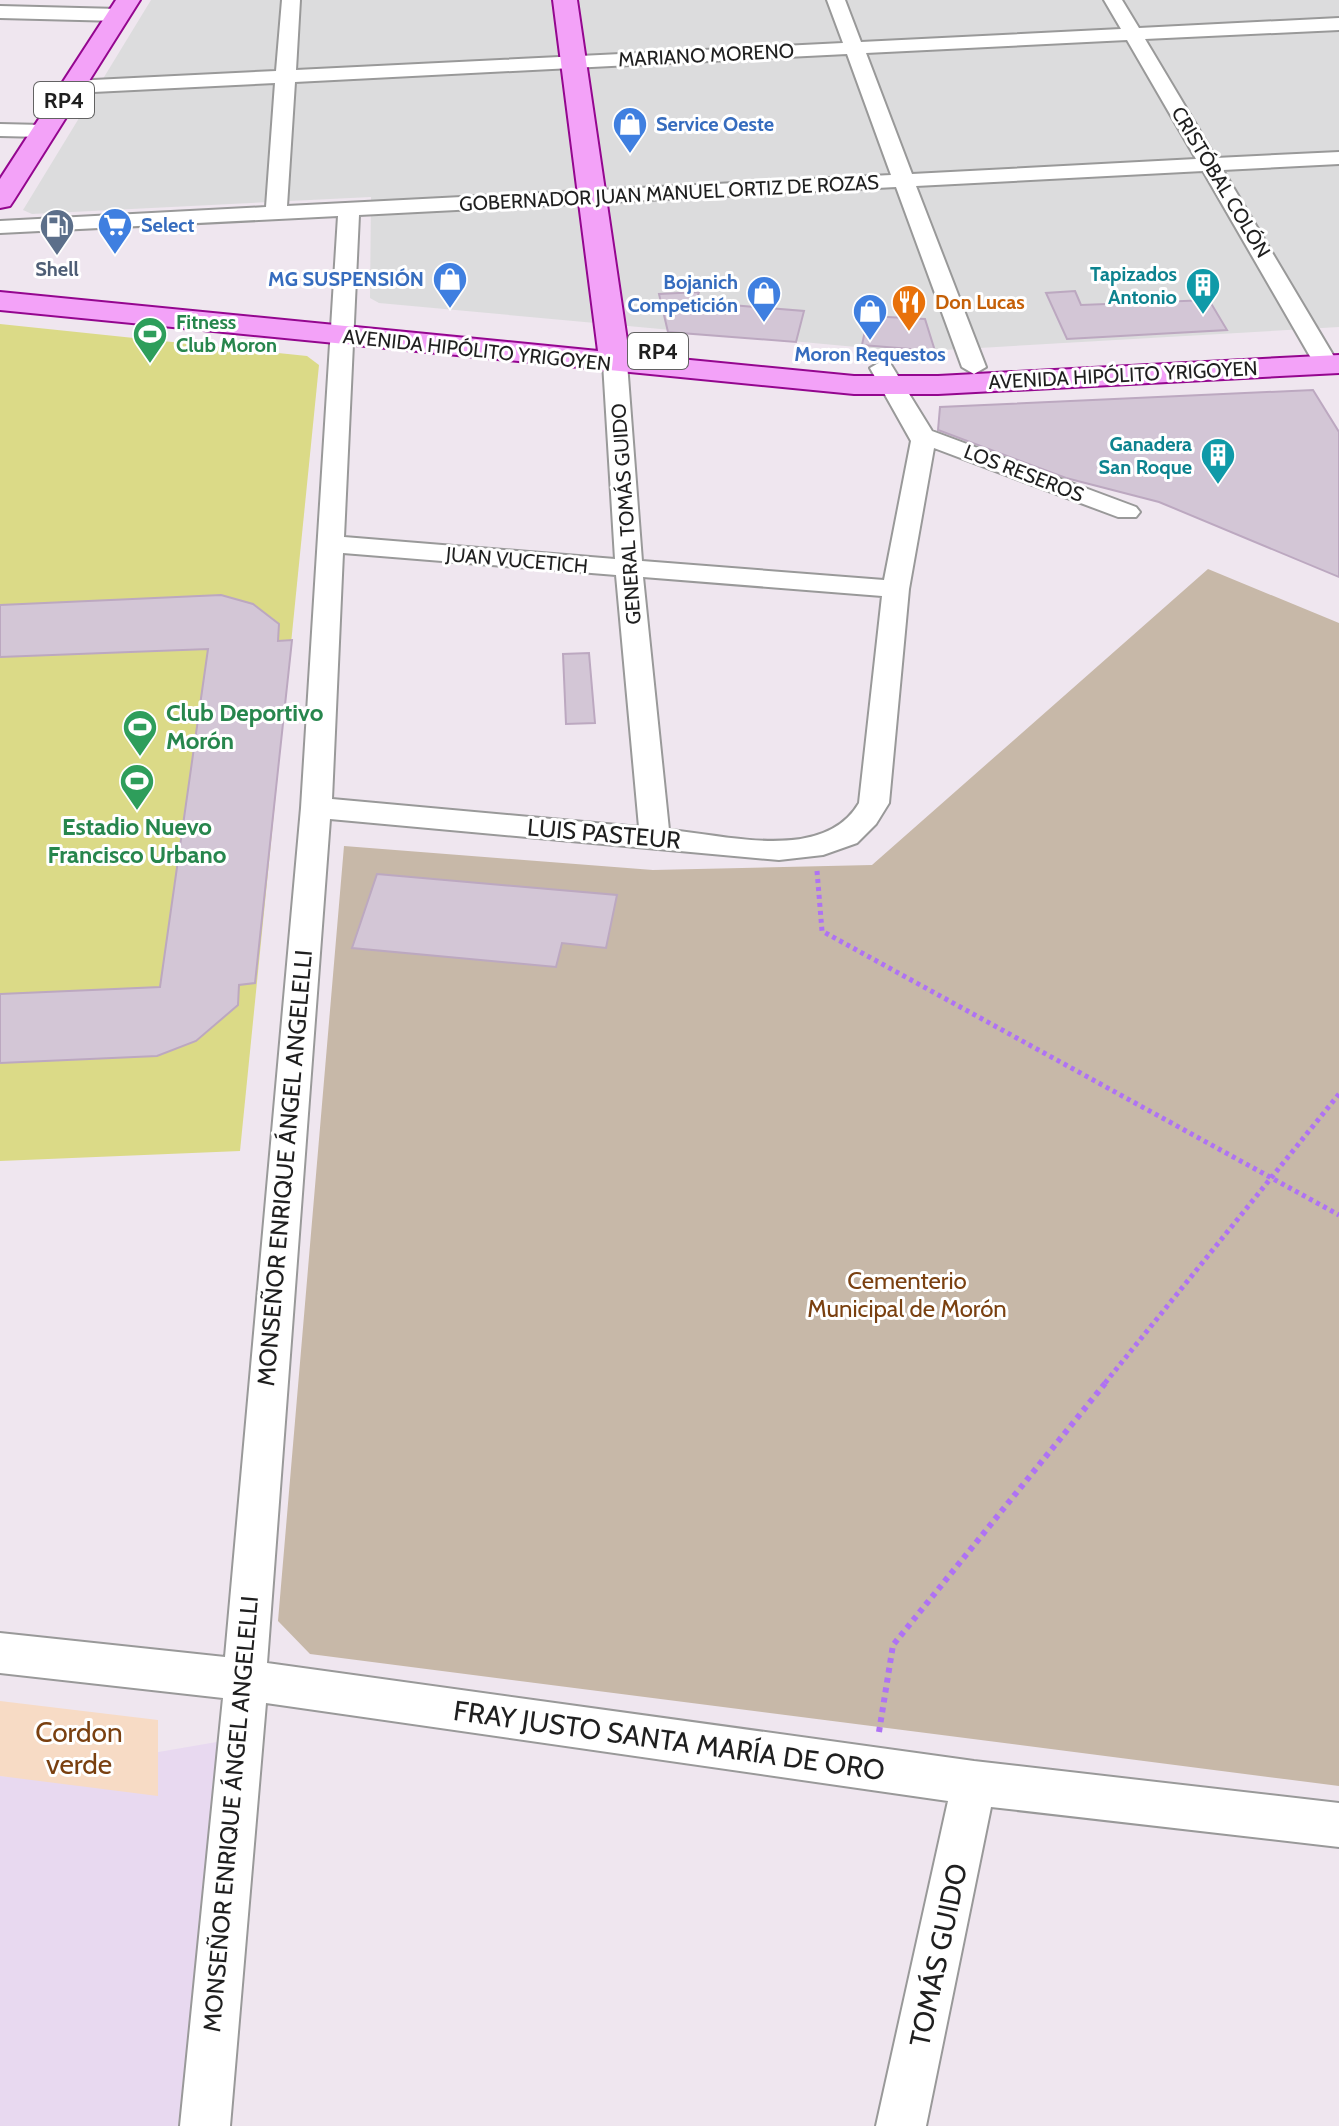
<svg xmlns="http://www.w3.org/2000/svg" width="1339" height="2126" font-family="Cabin,sans-serif">
<rect width="100%" height="100%" fill="#efe6ef"/>
<path fill="#dcdcdd" d="M151,0H1339V327L910,352L379,303L370,298L371,197L32,214L23,210Z"/>
<path fill="#e8d9f0" d="M240,1738L204,2126H0V1776L13,1777Z"/>
<path fill="#c7b8a8" d="M1208,569L1339,623V1786L310,1654L278,1621L344,846L653,870L872,865Z"/>
<path fill="#f7dbc5" d="M0,1701L158,1720V1796L0,1776Z"/>
<path fill="#dbda87" d="M0,324L307,356L319,365L240,1151L0,1161Z"/>
<path fill="#d3c6d6" stroke="#bca8c0" stroke-width="2" d="M1075,291L1081,305L1209,300L1227,330L1067,339L1046,293Z
M699,292L696,302L804,311L796,342L668,332L659,294Z
M868,316L925,319L935,351L862,345Z
M1313,390L1339,432V577L1159,502L1066,478L938,430L940,407Z
M221,595L253,604L279,624L278,641L292,640L255,983L239,985L238,1005L196,1041L157,1056L0,1063V994L160,987L208,649L0,657V605Z
M589,653L595,723L566,724L563,654Z
M377,874L617,895L606,948L562,943L556,967L352,948Z"/>
<g fill="none" stroke-linecap="round" stroke-linejoin="round">
<g stroke="#999" stroke-width="4">
<path id="minor" d="M282,0H300L296,70L843,43L827,0H845L861,42L1121,29L1104,0H1122L1139,28L1339,18V30L1145,39L1216,158L1339,152V164L1223,170L1339,365L1327,372L1315,365L1203,171L916,186L986,367L974,374L962,367L896,187L359,215L344,537L615,559L603,363L615,356L627,363L642,561L884,580L911,441L870,368L882,361L890,363L932,431L1136,507L1140,512L1136,517H1118L934,448L909,589L889,803L876,824L857,843L823,855L779,860L330,819L267,1663L974,1761L1339,1803V1847L991,1807L926,2126H876L948,1801L266,1703L230,2126H180L223,1698L0,1673V1633L225,1657L301,808L338,216L0,233V221L266,207L275,83L73,93L63,87L73,81L276,71ZM1127,40L1196,159L912,174L866,53ZM847,54L891,175L287,206L295,82ZM343,553L616,575L639,827L332,799ZM643,577L882,596L859,803C824,863 726,835 669,830Z
M0,6L119,9L128,15L119,21L0,18Z
M0,124L43,125L53,131L43,137L0,136Z"/>
</g>
<g stroke="#94068f" stroke-width="4">
<path id="major" d="M116,0H140L14,200L10,206L0,208V179Z
M553,0H577L629,354L854,376H938L1339,355V373L938,394H854L0,310V292L598,351Z"/>
</g>
<path stroke="#af72f4" stroke-width="5" stroke-dasharray="4 4" stroke-linecap="butt" d="M817,871L822,931L1339,1215
M1105,1383L1339,1094"/>
<path stroke="#af72f4" stroke-width="6" stroke-dasharray="5 5" stroke-linecap="butt" d="M879,1732L893,1645L1107,1381"/>
<use href="#minor" fill="#fff" fill-rule="evenodd"/>
<use href="#major" fill="#f3a2f8" fill-rule="evenodd"/>
</g>
<defs>
<g id="shop-pin" transform="scale(1.8)"><path d="M0 17L-7.5 6A9.5 9.5 0 1 1 7.5 6Z" fill="#3f7fe0" stroke="#fff"/><path d="M-5-2.5h2.3a2.7 3.5 0 0 1 5.4 0H5L5.5 6h-11ZM-1.5-2.5h3a1.5 2.3 0 0 0-3 0Z" fill="#fff"/></g>
<g id="supermarket-pin" transform="scale(1.8)"><path d="M0 17L-7.5 6A9.5 9.5 0 1 1 7.5 6Z" fill="#3f7fe0" stroke="#fff"/><path d="M-6-5.5h2.5l.6 2H6L4.5 2H-2.5L-4.4-4H-6ZM-1.5 3.2a1.3 1.3 0 1 0 .1 0ZM3 3.2a1.3 1.3 0 1 0 .1 0Z" fill="#fff"/></g>
<g id="fuel-pin" transform="scale(1.8)"><path d="M0 17L-7.5 6A9.5 9.5 0 1 1 7.5 6Z" fill="#5c6f8a" stroke="#fff"/><path d="M-5.5-6h7V0h2V4h1.3V-2.5L3-4.5l.8-.8L6-3V5H2.5V1h-1V6h-7ZM-4.2-4.7v3.2H.2V-4.7Z" fill="#fff"/></g>
<g id="building-pin" transform="scale(1.8)"><path d="M0 17L-7.5 6A9.5 9.5 0 1 1 7.5 6Z" fill="#0f9aa8" stroke="#fff"/><path d="M-4-6H4V6H1V3H-1V6H-4ZM-2.5-4.3h1.7v1.8h-1.7ZM.8-4.3h1.7v1.8H.8ZM-2.5-1h1.7V.8h-1.7ZM.8-1h1.7V.8H.8Z" fill="#fff"/></g>
<g id="restaurant-pin" transform="scale(1.8)"><path d="M0 17L-7.5 6A9.5 9.5 0 1 1 7.5 6Z" fill="#e8710a" stroke="#fff"/><path d="M-5-6h1v4h1v-4h1v4h1v-4h1v5L-1.5 .5V6h-2V.5L-5-1ZM5-6V6H3V1.5H1.5Q1.5-4 5-6Z" fill="#fff"/></g>
<g id="stadium-pin" transform="scale(1.8)"><path d="M0 17L-7.5 6A9.5 9.5 0 1 1 7.5 6Z" fill="#2e9e5b" stroke="#fff"/><path d="M0-5a6.5 5 0 1 0 0 10a6.5 5 0 1 0 0-10ZM-3.5-1.8h7v3.6h-7Z" fill="#fff"/></g>
</defs>
<g fill-rule="evenodd">
<use href="#shop-pin" x="630" y="124"/>
<use href="#supermarket-pin" x="115" y="225"/>
<use href="#fuel-pin" x="57" y="226"/>
<use href="#shop-pin" x="450" y="279"/>
<use href="#building-pin" x="1203" y="285"/>
<use href="#shop-pin" x="764" y="293"/>
<use href="#restaurant-pin" x="909" y="302"/>
<use href="#shop-pin" x="870" y="311"/>
<use href="#stadium-pin" x="150" y="334"/>
<use href="#building-pin" x="1218" y="455"/>
<use href="#stadium-pin" x="140" y="727"/>
<use href="#stadium-pin" x="137" y="781"/>
</g>
<g text-anchor="middle" stroke-width="6" stroke-linejoin="round" paint-order="stroke">
<g font-size="20" fill="#1f1f1f" stroke="#fff">
<text transform="translate(706 55) rotate(-3)" y="7">MARIANO MORENO</text>
<text transform="translate(1221 182) rotate(59)" y="7">CRISTÓBAL COLÓN</text>
<text transform="translate(669 193) rotate(-3)" y="7">GOBERNADOR JUAN MANUEL ORTIZ DE ROZAS</text>
<text transform="translate(477 350) rotate(6)" y="7">AVENIDA HIPÓLITO YRIGOYEN</text>
<text transform="translate(1123 375) rotate(-3)" y="7">AVENIDA HIPÓLITO YRIGOYEN</text>
<text transform="translate(1024 473) rotate(21)" y="7">LOS RESEROS</text>
<text transform="translate(626 514) rotate(-94)" y="7">GENERAL TOMÁS GUIDO</text>
<text transform="translate(517 560) rotate(5)" y="7">JUAN VUCETICH</text>
</g>
<g font-size="20" font-weight="bold" fill="#366cbe" stroke="#fff" text-anchor="start">
<text x="656" y="131">Service Oeste</text>
<text x="141" y="232">Select</text>
<text x="424" y="286" text-anchor="end">MG SUSPENSIÓN</text>
<text x="738" y="289" text-anchor="end">Bojanich<tspan x="738" dy="23">Competición</tspan></text>
<text x="870" y="361" text-anchor="middle">Moron Requestos</text>
</g>
<g font-size="20" font-weight="bold" fill="#4e5e75" stroke="#fff">
<text x="57" y="276">Shell</text>
</g>
<g font-size="20" font-weight="bold" fill="#0d838f" stroke="#fff" text-anchor="end">
<text x="1177" y="281">Tapizados<tspan x="1177" dy="23">Antonio</tspan></text>
<text x="1192" y="451">Ganadera<tspan x="1192" dy="23">San Roque</tspan></text>
</g>
<g font-size="20" font-weight="bold" fill="#c56008" stroke="#fff" text-anchor="start">
<text x="935" y="309">Don Lucas</text>
</g>
<g font-size="20" font-weight="bold" fill="#27864d" stroke="#fff" text-anchor="start">
<text x="176" y="329">Fitness<tspan x="176" dy="23">Club Moron</tspan></text>
</g>
<g fill="#fff" stroke="#626262" stroke-width="2">
<rect x="34" y="82" width="60" height="36" rx="6"/>
<rect x="628" y="333" width="60" height="36" rx="6"/>
</g>
<g font-size="22" font-weight="bold" fill="#1f1f1f">
<text x="64" y="108">RP4</text>
<text x="658" y="359">RP4</text>
</g>
<g font-size="24" font-weight="bold" fill="#27864d" stroke="#fff" text-anchor="start">
<text x="166" y="721">Club Deportivo<tspan x="166" dy="28">Morón</tspan></text>
<text x="137" y="835" text-anchor="middle">Estadio Nuevo<tspan x="137" dy="28">Francisco Urbano</tspan></text>
</g>
<g font-size="24" fill="#1f1f1f" stroke="#fff">
<text transform="translate(604 834) rotate(5)" y="8">LUIS PASTEUR</text>
<text transform="translate(285 1168) rotate(-85)" y="8">MONSEÑOR ENRIQUE ÁNGEL ANGELELLI</text>
<text transform="translate(231 1814) rotate(-85)" y="8">MONSEÑOR ENRIQUE ÁNGEL ANGELELLI</text>
</g>
<g font-size="24" fill="#7a4010" stroke="#fff">
<text x="907" y="1289">Cementerio<tspan x="907" dy="28">Municipal de Morón</tspan></text>
</g>
<g font-size="28" fill="#7a4010" stroke="#fff">
<text x="79" y="1742">Cordon<tspan x="79" dy="32">verde</tspan></text>
</g>
<g font-size="28" fill="#1f1f1f" stroke="#fff">
<text transform="translate(669 1740) rotate(8)" y="10">FRAY JUSTO SANTA MARÍA DE ORO</text>
<text transform="translate(938 1955) rotate(-78)" y="10">TOMÁS GUIDO</text>
</g>
</g>
</svg>
